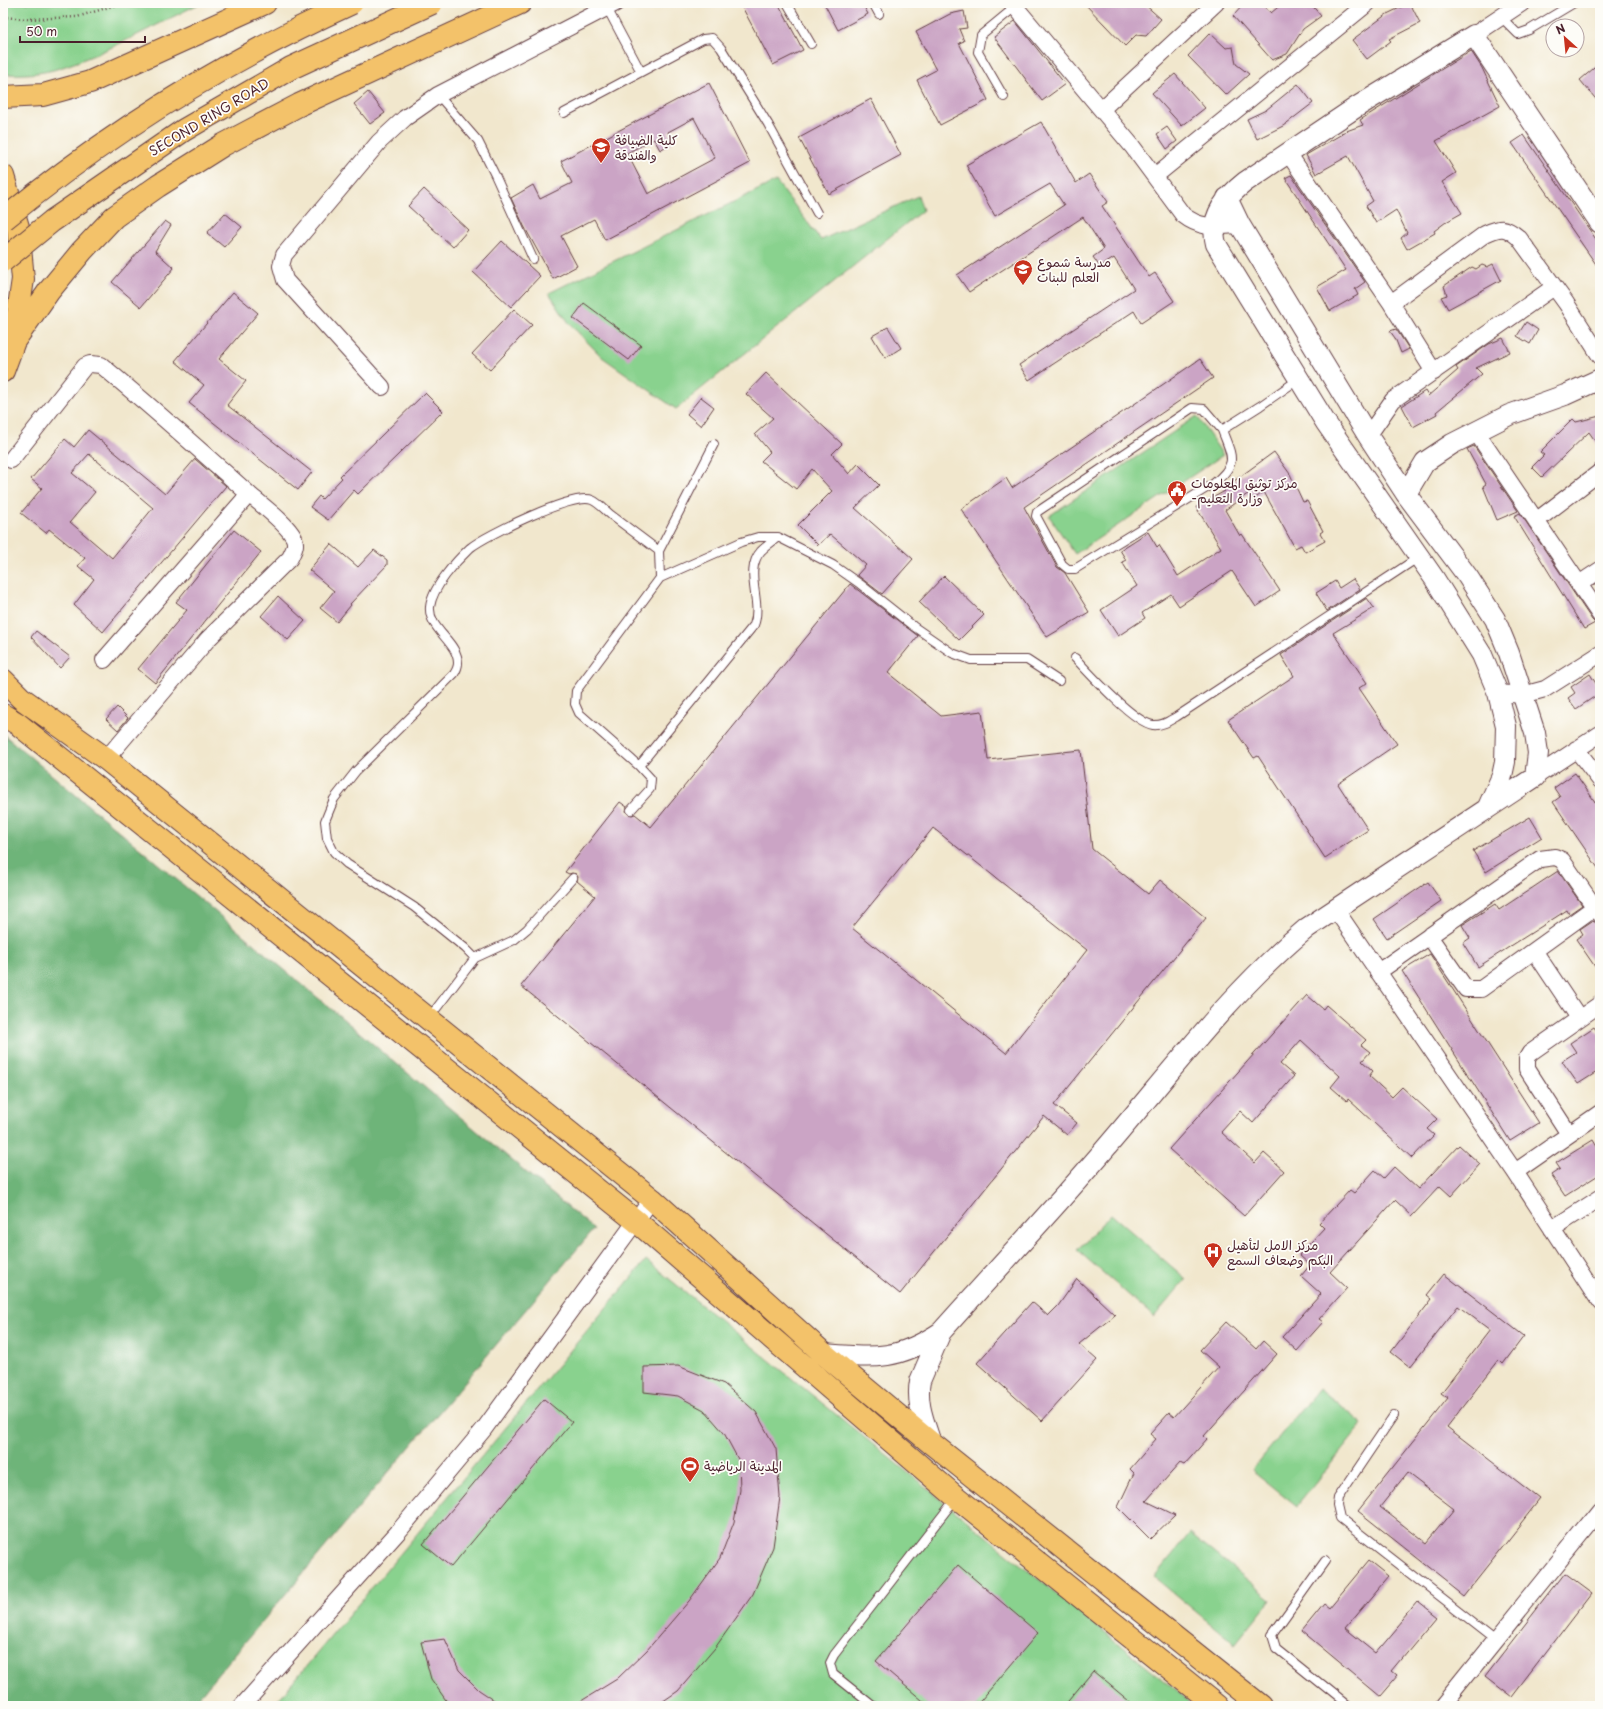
<svg xmlns="http://www.w3.org/2000/svg" width="1603" height="1709" font-family="'Playpen Sans','Playpen Sans Arabic',sans-serif">
<rect width="100%" height="100%" fill="#fdfcf7"/>
<filter id="ink" filterUnits="userSpaceOnUse"><feTurbulence type="fractalNoise" baseFrequency=".025" numOctaves="2"/><feDisplacementMap in="SourceGraphic" scale="8" xChannelSelector="R" yChannelSelector="G"/><feConvolveMatrix kernelMatrix="1 2 1 2 8 2 1 2 1" color-interpolation-filters="sRGB"/></filter>
<filter id="wash" filterUnits="userSpaceOnUse"><feTurbulence type="fractalNoise" baseFrequency=".012" numOctaves="4" result="noise"/><feDisplacementMap in="SourceGraphic" scale="16" xChannelSelector="R" yChannelSelector="G"/><feGaussianBlur stdDeviation="0.9" result="paint"/><feColorMatrix in="noise" values="0 0 0 0 0 0 0 0 0 0 0 0 0 0 0 0 0 1.4 0 .05"/><feComposite in="paint" operator="in"/></filter>
<g filter="url(#wash)">
<rect width="100%" height="100%" fill="#f1e7cd"/>
<path fill="#89d28e" stroke="#6a785c" d="M3,3H201C155,25 109,52 60,68C42,74 22,75 3,74Z
M776,181L821,240L918,196L923,210L676,409L602,357L569,323L549,293Z
M1197,416L1223,455L1075,554L1049,516Z
M1111,1214L1186,1279L1154,1317L1077,1250Z
M646,1260L1195,1706H273Z
M1319,1388L1363,1424L1297,1506L1252,1470Z
M1190,1533L1271,1599L1235,1644L1154,1577Z"/>
<path fill="#6eb479" stroke="#5c6a52" d="M3,734L594,1229L191,1706H3Z"/>
<g id="blocks">
<path fill="#cba4c5" fill-rule="evenodd" d="M740,3H778L803,50L773,65Z
M824,3H862L868,14L838,30Z
M1084,3H1143L1161,19L1146,36L1136,35L1125,46Z
M1245,3H1260L1271,13L1283,3H1310L1321,16L1303,29L1287,54L1272,60L1233,16Z
M1410,3L1420,23L1389,39L1391,41L1367,59L1352,40L1387,14Z
M964,11L967,28L959,29L964,41L959,43L988,100L940,125L917,80L936,70L916,32L950,14Z
M1015,21L1065,84L1042,101L994,37Z
M1210,33L1226,48L1233,47L1236,64L1249,74L1226,95L1188,56Z
M1471,51L1482,68L1500,106L1436,141L1456,173L1442,182L1462,213L1446,222L1434,231L1435,233L1407,249L1401,238L1407,233L1396,210L1376,223L1366,206L1373,201L1348,156L1316,174L1306,155L1342,134L1341,133L1363,125L1360,120Z
M1600,63V104L1580,80Z
M1175,74L1205,108L1182,126L1152,93Z
M709,83L750,163L605,240L594,219L561,236L577,266L553,279L524,226L511,198L533,185L540,199L572,183L561,161ZM694,118L715,158L648,194L627,153L654,139L660,150L673,142L668,132Z
M1298,84L1313,103L1283,126L1257,139L1247,119L1266,110Z
M368,92L385,113L370,124L354,104Z
M871,99L901,155L829,194L799,138Z
M1041,122L1076,183L1089,174L1108,202L1102,206L1149,277L1155,273L1174,301L1141,323L1134,311L1029,380L1019,365L1134,289L1114,258L1100,267L1093,257L1104,249L1083,217L969,292L957,275L1064,205L1050,184L995,216L966,165Z
M1167,127L1177,141L1167,149L1157,134Z
M1524,135L1600,245V270L1512,143Z
M1291,175L1365,282L1355,289L1358,295L1330,311L1317,287L1346,270L1285,178Z
M424,189L468,230L453,247L408,206Z
M225,213L242,227L224,247L207,233Z
M165,221L171,225L155,251L174,268L141,307L112,282Z
M502,241L540,276L511,307L473,272Z
M1493,264L1501,280L1448,309L1441,297L1447,295L1444,286L1472,267L1476,269L1482,265L1487,267Z
M233,292L258,313L219,359L246,381L227,405L312,472L298,490L189,403L204,385L175,361Z
M584,303L641,345L629,360L573,318Z
M514,309L532,325L490,370L472,354Z
M1526,322L1538,330L1530,344L1517,336Z
M888,327L901,348L885,358L872,336Z
M1396,329L1409,349L1401,353L1395,338L1390,331Z
M1503,338L1510,352L1476,368L1482,374L1436,412L1437,414L1413,427L1402,406L1425,391L1428,396L1458,370L1456,367L1489,344Z
M1200,359L1213,378L1024,507L1057,567L1065,573L1089,612L1047,637L961,509L1006,478L1012,488Z
M766,373L842,444L832,454L849,474L858,464L879,485L855,508L913,559L882,594L857,575L866,565L830,534L818,545L798,525L832,491L812,469L796,489L761,461L770,452L755,434L773,418L746,394Z
M425,393L443,411L358,494L354,490L328,520L310,507L319,496L322,499L342,478L340,476Z
M701,397L714,407L701,426L687,414Z
M1600,416V448L1589,432L1542,477L1532,467L1544,455L1540,452L1573,419L1576,422Z
M88,430L165,494L195,459L226,486L103,632L74,605L94,579L78,566L85,558L49,529L46,533L21,513L42,488L31,479L65,439L74,447ZM89,454L153,508L112,558L70,522L95,492L72,473Z
M1474,446L1518,511L1497,520L1483,486L1486,484L1467,449Z
M1274,452L1290,474L1303,502L1307,501L1323,531L1320,533L1325,541L1305,552L1301,545L1295,548L1264,492L1254,499L1249,493L1225,510L1240,536L1242,534L1280,591L1256,607L1232,571L1179,606L1171,594L1142,613L1145,618L1118,636L1101,610L1137,586L1122,562L1126,560L1120,550L1148,532L1157,547L1159,545L1178,576L1221,548L1196,507L1225,491L1223,489Z
M1520,513L1592,620L1595,623L1584,629L1514,516Z
M234,530L261,552L155,683L138,669L187,610L176,602Z
M331,544L358,567L374,550L387,560V565L350,604L351,605L337,622L320,608L334,591L309,570Z
M944,576L984,615L959,640L919,602Z
M1353,579L1360,589L1327,611L1316,593L1335,581L1339,588Z
M850,584L918,636L888,673L941,716L982,711L988,760L1081,750L1092,849L1148,894L1160,880L1206,918L1054,1105L1077,1123L1067,1135L1044,1116L900,1294L521,986L595,896L577,881L578,877L576,874L572,873L569,874L565,872L620,802L627,807L626,811L628,814L632,815L635,814L651,827ZM933,828L1087,950L1006,1053L852,928Z
M278,596L305,621L288,640L261,616Z
M1367,598L1374,608L1333,633L1367,683L1359,688L1397,744L1338,784L1368,830L1325,858L1258,756L1254,758L1228,720L1294,676L1281,655Z
M36,631L70,657L60,668L31,637Z
M1590,674L1600,690V693L1576,709L1568,698L1575,693L1571,687Z
M117,707L128,718L118,730L106,719Z
M1575,773L1600,809V871L1553,802L1560,797L1554,788Z
M1530,817L1542,837L1486,872L1473,851Z
M1558,871L1582,905L1569,914L1567,910L1478,967L1463,943L1470,938L1462,925L1495,904L1499,910Z
M1428,882L1441,901L1387,938L1374,919Z
M1592,921L1600,924V974L1576,939L1583,934L1580,929Z
M1430,954L1539,1123L1510,1141L1402,971Z
M1307,995L1323,1009L1326,1005L1366,1040L1361,1045L1370,1052L1362,1061L1373,1071L1369,1076L1392,1097L1402,1087L1437,1119L1427,1129L1434,1135L1412,1158L1348,1099L1347,1101L1331,1087L1340,1076L1301,1040L1280,1064L1294,1076L1253,1123L1240,1111L1221,1132L1255,1163L1264,1153L1284,1171L1244,1216L1169,1149Z
M1594,1027L1600,1036V1070L1578,1084L1562,1061L1576,1052L1570,1043Z
M1593,1140L1600,1152V1174L1565,1196L1551,1175L1560,1169L1556,1163Z
M1459,1145L1480,1164L1451,1196L1440,1186L1412,1216L1395,1200L1330,1272L1347,1288L1319,1319L1323,1322L1297,1351L1282,1337L1321,1294L1301,1276L1310,1265L1299,1255L1324,1228L1319,1223L1350,1190L1354,1193L1375,1170L1384,1178L1394,1167L1418,1189Z
M1444,1274L1524,1336L1503,1364L1499,1360L1447,1427L1540,1499L1464,1595L1358,1511L1448,1398L1441,1393L1490,1330L1458,1306L1410,1367L1391,1352L1432,1299L1427,1295ZM1407,1473L1454,1509L1426,1543L1380,1507Z
M1077,1279L1115,1315L1079,1344L1097,1360L1042,1421L977,1363L1032,1302L1048,1316L1058,1306Z
M1226,1322L1256,1349L1263,1341L1277,1354L1204,1436L1207,1439L1184,1465L1180,1463L1146,1501L1175,1515L1150,1539L1118,1507L1134,1473L1130,1469L1156,1439L1150,1434L1169,1413L1174,1417L1219,1367L1200,1350Z
M678,1366L724,1384L756,1412L776,1449L780,1497L773,1547L753,1594L715,1648L678,1691L656,1706H573L617,1679L647,1650L689,1601L720,1558L734,1522L740,1490L739,1461L724,1433L704,1410L678,1396L644,1392V1367Z
M544,1399L572,1422L451,1567L423,1544Z
M1368,1561L1388,1577L1345,1628L1376,1653L1419,1602L1438,1617L1393,1671L1398,1675L1380,1696L1302,1631L1324,1604L1329,1608Z
M958,1565L1038,1633L976,1706H929L876,1661Z
M1564,1574L1591,1594L1512,1697L1485,1676Z
M445,1639L459,1670L479,1690L503,1706H450L431,1679L421,1642Z
M1093,1671L1135,1706H1064Z"/>
</g>
</g>
<g filter="url(#ink)">
<use href="#blocks" fill-opacity="0" stroke="#633d43" stroke-width="1"/>
<g fill="none" stroke-linecap="round" stroke-linejoin="round">
<g stroke="#633d43" stroke-width="10">
<path id="service" d="M787,3L811,44
M873,3L879,14
M607,8L641,72L703,39L712,38L721,48L768,124L817,213
M1501,17L1518,34L1529,30L1574,3
M438,95L478,141L495,175L533,259
M1004,97L978,52L981,35L1015,7
M564,113L641,72
M1222,430L1204,409L1192,408L1037,512L1036,516L1062,564L1068,569H1075L1213,484C1239,463 1232,457 1222,430L1260,406L1299,379
M659,551L714,444
M660,578L741,542L758,537H778
M1075,658C1090,674 1133,722 1153,725C1162,726 1169,721 1176,717L1419,557
M631,810L650,789L651,779L639,766L754,625C763,602 743,571 761,551C766,546 772,542 778,537L833,565L860,584L913,626L952,653L971,660H1027L1059,681
M475,958L514,940L527,929L573,878
M429,1018L475,958L465,948L414,907L347,864L334,852L327,838L325,821L334,799L356,771L454,674C456,671 458,667 458,663C458,642 428,629 430,607C432,588 456,561 470,548C486,535 574,492 592,500C599,503 605,510 611,515C627,527 643,539 659,551L660,578L576,691L575,704L579,713L639,766
M1394,1415L1338,1498L1337,1505L1340,1518L1496,1640
M1325,1561L1272,1635L1276,1648L1348,1706
M873,1706L833,1674L830,1663L834,1655L956,1498"/>
</g>
<g stroke="#633d43" stroke-width="18">
<path id="minor" d="M1012,3L1132,146L1183,215C1202,230 1217,226 1240,225
M1474,35L1522,3
M1102,109L1216,3
M1288,153L1391,303L1434,372
M1155,176L1368,3
M1391,303L1485,234C1501,227 1505,226 1519,238L1566,303L1600,356
M382,387L285,280L281,266L284,255L379,142L405,118L438,95L616,3
M1476,432L1600,615
M1368,436L1393,400L1554,287
M11,460L85,366L90,364L101,365C152,407 201,451 250,495C263,506 287,524 294,538C297,546 293,551 290,558L208,639L106,759
M1536,521L1600,472
M1579,584L1600,570
M104,660L249,494
M1498,693L1523,695L1545,689L1600,654
M1576,749L1600,780
M1535,777L1600,734
M1336,910L1515,1172L1600,1302
M1429,936L1466,989H1481L1595,907
M1535,952L1579,1018
M1378,972L1540,859L1555,857L1562,860L1600,915
M1569,1134L1527,1069V1058L1530,1053L1600,1004
M1515,1172L1600,1113
M1552,1229L1600,1198
M242,1706L398,1532L484,1429L652,1199
M1442,1706L1600,1510"/>
</g>
<g stroke="#633d43" stroke-width="22">
<path id="tertiary" d="M1406,494L1425,462L1452,444L1509,415L1565,395L1600,379
M1487,809L1502,776L1505,762L1506,726L1498,693L1482,655L1434,578L1326,423L1216,244C1209,218 1226,197 1245,182L1355,108L1474,35L1600,223
M824,1354C875,1358 897,1361 941,1332C989,1278 1038,1226 1085,1172C1158,1090 1222,999 1307,928L1535,777L1538,753L1535,733L1509,653L1495,619L1468,577L1406,494L1368,436L1240,225L1227,198
M931,1443C924,1421 916,1403 920,1381L941,1332"/>
</g>
<g stroke="#633d43" stroke-width="24">
<path id="trunk" d="M3,97L43,95L90,82L265,3
M3,176L18,227L23,279L14,341L3,371
M14,341L49,291L82,251L114,217L158,186L223,145L299,105L520,3
M3,680L21,698L106,759L652,1199L824,1354L931,1443L1261,1706
M3,715L18,724L636,1221L956,1497L1217,1706"/>
</g>
<path stroke="#633d43" stroke-width="2.5" stroke-dasharray="1 3" stroke-linecap="butt" d="M3,17L27,19L77,17L122,3"/>
<use href="#service" stroke="#fff" stroke-width="8"/>
<use href="#minor" stroke="#fff" stroke-width="16"/>
<use href="#tertiary" stroke="#fff" stroke-width="20"/>
<use href="#trunk" stroke="#f3c26a" stroke-width="22"/>
<g stroke="#633d43" stroke-width="24" stroke-linecap="butt">
<path id="trunk-bridge" d="M3,220C110,132 227,60 352,3
M3,261L52,221L184,130L291,68L432,3"/>
</g>
<use href="#trunk-bridge" stroke="#f3c26a" stroke-width="22"/>
</g>
</g>
<defs>
<g id="university-pin" transform="scale(1)"><path d="M0 17L-7.5 6A9.5 9.5 0 1 1 7.5 6Z" fill="#c8321e" stroke="#fdfcf7"/><path d="M0-5L7-2L0 1L-7-2ZM-4 1L0 2.5L4 1V4Q0 6-4 4Z" fill="#fff"/></g>
<g id="school-pin" transform="scale(1)"><path d="M0 17L-7.5 6A9.5 9.5 0 1 1 7.5 6Z" fill="#c8321e" stroke="#fdfcf7"/><path d="M0-5L7-2L0 1L-7-2ZM-4 1L0 2.5L4 1V4Q0 6-4 4Z" fill="#fff"/></g>
<g id="civic-pin" transform="scale(1)"><path d="M0 17L-7.5 6A9.5 9.5 0 1 1 7.5 6Z" fill="#c8321e" stroke="#fdfcf7"/><path d="M-.6-6.5H3V-4.5H.6V-3L4-1V1h2V6H-6V1h2V-1L-.6-3ZM-1.2 2.5V6h2.4V2.5Z" fill="#fff"/></g>
<g id="hospital-pin" transform="scale(1)"><path d="M0 17L-7.5 6A9.5 9.5 0 1 1 7.5 6Z" fill="#c8321e" stroke="#fdfcf7"/><path d="M-5-5h3v3.5h4V-5h3V5h-3V1.5h-4V5h-3Z" fill="#fff"/></g>
<g id="stadium-pin" transform="scale(1)"><path d="M0 17L-7.5 6A9.5 9.5 0 1 1 7.5 6Z" fill="#c8321e" stroke="#fdfcf7"/><path d="M0-5a6.5 5 0 1 0 0 10a6.5 5 0 1 0 0-10ZM-3.5-1.8h7v3.6h-7Z" fill="#fff"/></g>
</defs>
<g fill-rule="evenodd">
<use href="#university-pin" x="601" y="147"/>
<use href="#school-pin" x="1023" y="269"/>
<use href="#civic-pin" x="1177" y="490"/>
<use href="#hospital-pin" x="1213" y="1252"/>
<use href="#stadium-pin" x="690" y="1466"/>
</g>
<g text-anchor="middle" stroke-width="3.5" stroke-linejoin="round" paint-order="stroke">
<g font-size="13" fill="#4a1f2b" stroke="#fdfcf7">
<text transform="translate(209 117) rotate(-31)" y="5">SECOND RING ROAD</text>
</g>
<g font-size="13" fill="#4a1f2b" stroke="#fdfcf7" text-anchor="start">
<text x="615" y="145">كلية الضيافة<tspan x="615" dy="15">والفندقة</tspan></text>
<text x="1037" y="267">مدرسة شموع<tspan x="1037" dy="15">العلم للبنات</tspan></text>
<text x="1191" y="488">مركز توثيق المعلومات<tspan x="1191" dy="15">-وزارة التعليم</tspan></text>
<text x="1227" y="1250">مركز الامل لتأهيل<tspan x="1227" dy="15">البكم وضعاف السمع</tspan></text>
<text x="704" y="1471">المدينة الرياضية</text>
</g>
</g>
<rect width="1603" height="1709" fill="none" stroke="#fdfcf7" stroke-width="16"/>
<g transform="translate(1565 38) rotate(333)"><circle r="19" fill="#fdfcf7" stroke="#b5a4a5"/>
<path d="M0-3L7 15L0 10L-7 15Z" fill="#c8321e"/>
<text y="-6" font-size="11" font-weight="bold" text-anchor="middle" fill="#4a1f2b">N</text>
</g>
<path d="M20 36v6h125v-6" fill="none" stroke="#4a1f2b" stroke-width="2"/>
<text x="26" y="36" font-size="12" fill="#4a1f2b" stroke="#fdfcf7" stroke-width="3" paint-order="stroke">50 m</text>
</svg>
